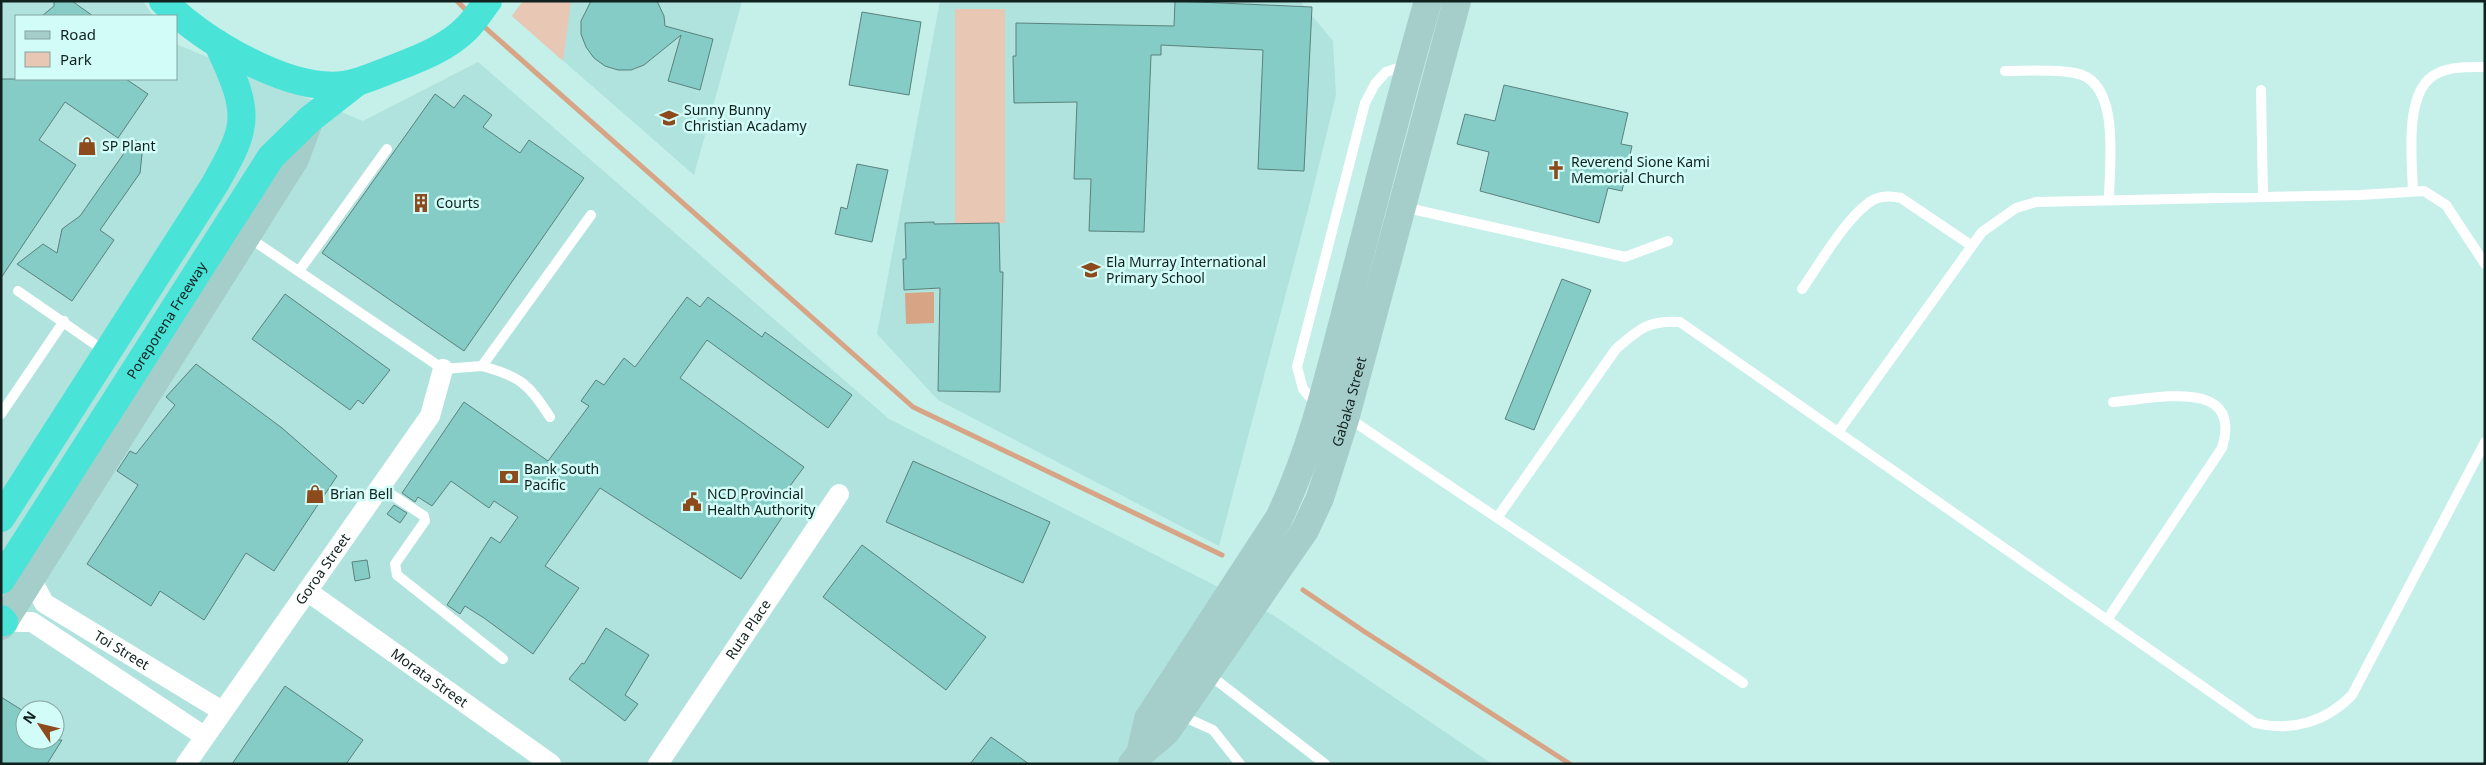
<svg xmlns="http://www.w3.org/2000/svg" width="2486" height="765" font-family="'Noto Sans',sans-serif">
<rect width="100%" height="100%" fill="#c5efe9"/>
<path fill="#b0e3dd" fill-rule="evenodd" d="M1,1H143L153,16H16V79H176V44L363,121L478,62L889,419L1273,615L1492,764H1ZM25,710H55V740H25Z
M523,1H742L694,175L512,16Z
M940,1H1300L1333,41L1336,95L1309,206L1219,546L938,400L877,334Z"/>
<path fill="#e8c7b4" d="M523,1H571L563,61L512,16Z
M955,9H1005V223H955Z"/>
<path fill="#d7a486" d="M934,292V323L906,324L905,293Z"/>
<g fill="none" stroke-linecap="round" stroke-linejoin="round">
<path stroke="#d7a486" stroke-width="5" d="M457,1L469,13
M481,24L913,407L1222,555
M1303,590L1365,632L1570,764"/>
</g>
<path fill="#84ccc5" stroke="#5b817d" d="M54,1H72L93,16H42L54,6Z
M591,1H657L664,16L665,26L713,39L700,90L668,81L681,35L644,65L631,70H618L605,66L594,58L586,47L581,34V21Z
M1175,1L1312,7L1304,171L1258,169L1263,50L1161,45V55H1151L1144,232L1089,231L1091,179H1074L1077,102L1014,103L1013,56H1016V23L1174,26Z
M862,12L921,22L909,95L849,85Z
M1,79H126L148,94L118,138L65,102L39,140L76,165L1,278Z
M1504,85L1628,113L1621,144L1632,146L1622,191L1608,188L1599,223L1480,191L1489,152L1457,144L1465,114L1495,121Z
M435,94L454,108L464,95L492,115L483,127L520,153L529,140L584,178L464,351L322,253Z
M134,139L143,145L140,173L100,230L114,240L72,301L17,264L43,244L57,253L62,229L80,216Z
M857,164L888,170L872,242L835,234L841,207L847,209Z
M934,222V224L999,223L1000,272H1003L1000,392L938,391L940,288L904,290L903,259H906L905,223Z
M1562,279L1591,290L1534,430L1505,419Z
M285,294L390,370L363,404L358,400L350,410L252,339Z
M687,297L700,307L708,297L762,337L765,332L852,395L828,428L707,340L680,378L804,467L773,509L783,516L741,579L600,488L545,566L579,588L533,654L484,618L465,606L460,614L447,605L491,537L500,543L518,517L494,501L489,508L451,481L432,506L418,497L415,502L402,493L464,402L548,461L589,406L581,401L596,380L604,385L624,358L635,367Z
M196,364L282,428L337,476L274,571L246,553L204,620L160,591L151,606L87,564L138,485L117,471L130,451L136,454L175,405L166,397Z
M913,461L1050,522L1023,583L886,522Z
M394,505L407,513L400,523L387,514Z
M862,545L986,637L946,690L823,597Z
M367,560L370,578L355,581L352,562Z
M606,628L649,655L625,695L638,704L625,721L569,679L582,663L584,664Z
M285,686L363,740L346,764H232Z
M1,697L25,712V740H62L47,764H1Z
M991,737L1029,764H970Z"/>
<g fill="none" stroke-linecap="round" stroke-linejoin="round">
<path stroke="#fff" stroke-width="10" d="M2005,71C2028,71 2053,69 2075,73C2122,81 2109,166 2109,200
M2261,90L2263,197
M2413,191C2412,161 2405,101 2429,79C2443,66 2467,67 2485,67
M1403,207L1625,257L1668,241
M248,237L443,369L482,366L591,215
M299,271L387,149
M1802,289C1819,265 1849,212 1875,199C1884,195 1892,196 1901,198L1972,246
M18,291L106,352
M482,366C522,377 528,384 550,417
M1318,407L1303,389L1297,367L1365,103L1375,84L1386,72L1407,65
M1,414L64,321
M1347,417L1743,683
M1838,432L1982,232L2016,208L2036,202L2360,195L2424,191L2446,205L2485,264
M380,487L424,516L425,521L395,564L397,575L503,659
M1497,518L1616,349C1639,329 1648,320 1680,322L2255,723C2291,732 2326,722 2352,695L2485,442
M2107,620L2222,448C2244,376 2154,399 2113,402
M1207,673L1325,764
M1178,714L1213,730L1240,764"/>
<g stroke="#fff" stroke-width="20">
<path id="s1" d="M31,578L44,603L222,711"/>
<path id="s2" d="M307,591L551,764"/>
<path d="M4,622H32L204,736"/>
<path id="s3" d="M186,764L430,416L443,369"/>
<path id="s4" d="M658,764L839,494"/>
</g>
<g stroke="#a5ceca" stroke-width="28">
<path d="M1,626L295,159L310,119"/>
<path d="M1140,754L1148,719L1279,518C1312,449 1329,375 1348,302C1374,201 1399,101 1428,1"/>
<path id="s5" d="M1132,764L1140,754L1166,732L1305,530L1320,498L1346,416L1457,1"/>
</g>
<g stroke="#49e3d7" stroke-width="28">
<path d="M163,1C201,40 288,92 344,85C359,83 374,76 387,71C415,60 445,50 467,28C475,20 481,10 488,1"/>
<path d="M1,518L215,184C224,167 236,149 240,130C247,102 229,69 218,44"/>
<path id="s6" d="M1,580L271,157L310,119L356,83"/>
<path d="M1,619L4,622"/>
</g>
</g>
<defs>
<g id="school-bare" transform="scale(1.5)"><path d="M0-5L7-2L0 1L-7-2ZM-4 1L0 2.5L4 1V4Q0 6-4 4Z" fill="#8d4a1c" stroke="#d2fcf7" stroke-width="2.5" paint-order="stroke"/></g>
<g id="shop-bare" transform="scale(1.5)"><path d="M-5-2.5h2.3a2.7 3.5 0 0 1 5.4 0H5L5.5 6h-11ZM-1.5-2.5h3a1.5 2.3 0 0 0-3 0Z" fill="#8d4a1c" stroke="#d2fcf7" stroke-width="2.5" paint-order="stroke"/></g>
<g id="church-bare" transform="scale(1.5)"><path d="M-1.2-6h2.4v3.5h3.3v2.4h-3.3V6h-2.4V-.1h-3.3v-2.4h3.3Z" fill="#8d4a1c" stroke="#d2fcf7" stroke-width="2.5" paint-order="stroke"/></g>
<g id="building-bare" transform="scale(1.5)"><path d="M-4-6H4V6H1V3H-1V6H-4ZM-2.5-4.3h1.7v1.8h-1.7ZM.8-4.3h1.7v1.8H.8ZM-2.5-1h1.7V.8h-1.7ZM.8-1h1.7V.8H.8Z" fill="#8d4a1c" stroke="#d2fcf7" stroke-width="2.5" paint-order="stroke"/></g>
<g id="bank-bare" transform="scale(1.5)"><path d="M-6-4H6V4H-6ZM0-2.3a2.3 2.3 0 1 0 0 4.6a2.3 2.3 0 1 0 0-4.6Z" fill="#8d4a1c" stroke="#d2fcf7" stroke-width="2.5" paint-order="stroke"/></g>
<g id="civic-bare" transform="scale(1.5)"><path d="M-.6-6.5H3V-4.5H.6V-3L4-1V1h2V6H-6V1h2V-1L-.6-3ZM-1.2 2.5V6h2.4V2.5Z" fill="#8d4a1c" stroke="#d2fcf7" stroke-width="2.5" paint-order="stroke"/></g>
</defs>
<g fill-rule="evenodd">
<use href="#school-bare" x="669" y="118"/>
<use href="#shop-bare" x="87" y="146"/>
<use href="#church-bare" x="1556" y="170"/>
<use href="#building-bare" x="421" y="203"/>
<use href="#school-bare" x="1091" y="270"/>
<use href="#bank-bare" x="509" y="477"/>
<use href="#shop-bare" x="315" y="494"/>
<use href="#civic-bare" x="692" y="502"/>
</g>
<g text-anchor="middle" stroke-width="5" stroke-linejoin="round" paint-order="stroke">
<g font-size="14" fill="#11211f" stroke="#d2fcf7" text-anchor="start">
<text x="684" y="115">Sunny Bunny<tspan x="684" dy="16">Christian Acadamy</tspan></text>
<text x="102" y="151">SP Plant</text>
<text x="1571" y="167">Reverend Sione Kami<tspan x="1571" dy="16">Memorial Church</tspan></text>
<text x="436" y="208">Courts</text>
<text x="1106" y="267">Ela Murray International<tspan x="1106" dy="16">Primary School</tspan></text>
<text x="524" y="474">Bank South<tspan x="524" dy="16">Pacific</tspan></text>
<text x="330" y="499">Brian Bell</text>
<text x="707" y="499">NCD Provincial<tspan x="707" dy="16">Health Authority</tspan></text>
</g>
<g font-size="14" fill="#11211f" stroke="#d2fcf7">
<text dy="5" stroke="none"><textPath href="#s6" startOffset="308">Poreporena Freeway</textPath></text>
<text dy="5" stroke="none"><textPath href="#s5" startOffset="428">Gabaka Street</textPath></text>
<text dy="5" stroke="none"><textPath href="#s3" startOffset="238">Goroa Street</textPath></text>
<text dy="5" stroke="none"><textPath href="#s4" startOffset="162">Ruta Place</textPath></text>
<text dy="5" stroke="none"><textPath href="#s1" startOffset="119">Toi Street</textPath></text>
<text dy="5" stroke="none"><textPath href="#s2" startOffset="150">Morata Street</textPath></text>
</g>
</g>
<rect width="2486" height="765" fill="none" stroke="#11211f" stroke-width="5"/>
<rect x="15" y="15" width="162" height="65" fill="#d2fcf7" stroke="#85a4a1"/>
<rect x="25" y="31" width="25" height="8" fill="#a5ceca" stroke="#85a4a1"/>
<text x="60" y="40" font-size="15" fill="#11211f">Road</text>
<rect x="25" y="52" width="25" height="15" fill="#e8c7b4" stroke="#85a4a1"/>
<text x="60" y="65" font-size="15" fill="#11211f">Park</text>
<g transform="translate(40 725) rotate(305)"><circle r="24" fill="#d2fcf7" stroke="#85a4a1"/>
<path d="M0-4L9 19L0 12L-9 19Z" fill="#8d4a1c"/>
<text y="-8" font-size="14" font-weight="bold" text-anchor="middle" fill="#11211f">N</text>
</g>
</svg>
